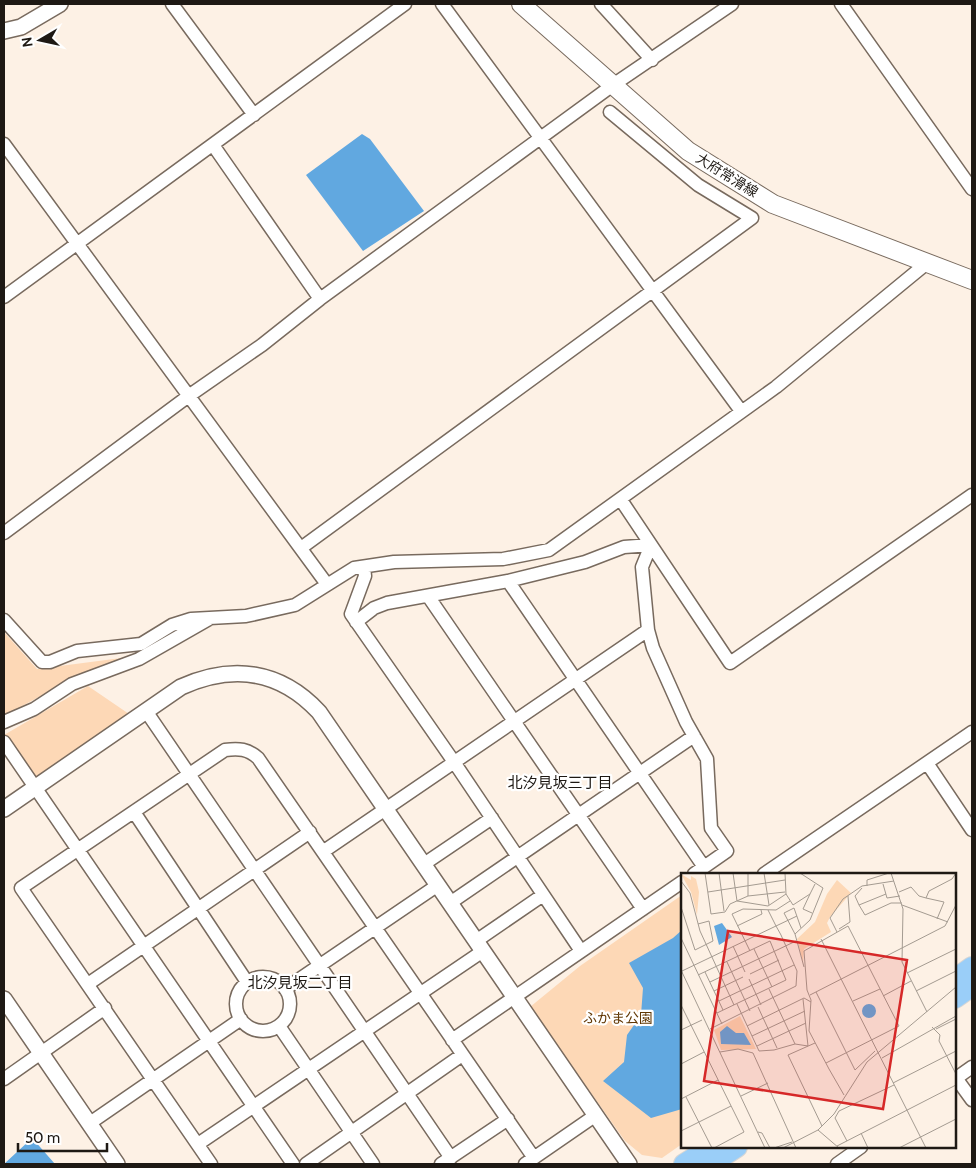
<svg xmlns="http://www.w3.org/2000/svg" width="976" height="1168" font-family="Cabin,'Noto Sans JP',sans-serif">
<rect width="100%" height="100%" fill="#fdf1e5"/>
<path fill="#fdd8b6" d="M4,632L37,669L129,657L79,675L4,716Z
M88,686L132,716L34,781L4,739V735Z
M682,895V1144L662,1158L642,1155L625,1141L530,1007L580,966Z"/>
<path fill="#61a8e0" d="M362,134L370,139L424,211L363,251L306,175Z
M682,930V1109L651,1118L603,1081L624,1062L627,1035L641,1015L643,988L629,963L673,938Z
M33,1139L55,1164H4L30,1140Z"/>
<g fill="none" stroke-linecap="round" stroke-linejoin="round">
<g stroke="#786a5e" stroke-width="15">
<path id="minor" d="M172,4L254,115
M442,4L741,411
M601,4L652,60
M841,4L972,189
M4,144L326,583
M213,145L320,299
M4,297L405,4
M621,500L730,663L972,495
M4,533L190,395L262,345L320,299L613,85L732,4
M301,548L752,218L698,185L610,112
M364,567L365,576L351,614L454,762L581,951
M508,581L704,867
M428,596L643,909
M4,620L42,662H50L77,651L141,644L172,625L191,619L246,616L295,605L354,568L394,562L503,559L549,550L776,387L927,263
M356,622L374,608L387,603L508,581L585,562L624,547L651,545L642,567L648,630L653,648L686,722L707,759L711,828L727,851L694,874
M146,711L451,1158
M4,722L34,709L72,684L139,659L209,619
M4,742L293,1164
M927,763L972,830
M134,812L247,982
M324,851L648,630
M424,864L492,818
M764,874L972,732
M450,903L694,736
M476,941L543,895
M236 1004a27 27 0 1 1 54 0a27 27 0 1 1-54 0Z
M88,984L310,832
M285,989L438,885
M279,1026L373,1164
M452,1040L682,882
M956,1078L972,1100
M4,1079L105,1008
M955,1079L972,1067
M90,1123L241,1019
M198,1144L483,951
M211,1164L21,888L225,750C239,748 248,749 258,758L534,1158
M306,1164L462,1055
M441,1164L508,1119
M525,1164L596,1115
M837,1164L861,1147"/>
</g>
<g stroke="#786a5e" stroke-width="18">
<path id="tertiary" d="M4,31L21,27L60,4
M4,809L181,687C232,664 280,670 319,712L629,1164
M4,999L117,1164"/>
</g>
<g stroke="#786a5e" stroke-width="20">
<path id="secondary" d="M521,4L688,151L773,204L972,280"/>
</g>
<g stroke="#d6d6d5" stroke-width="22">
<path id="trunk" d="M955,979L972,967
M955,998L972,986
M684,1164L711,1147
M711,1164L737,1147"/>
</g>
<use href="#minor" stroke="#fff" stroke-width="12"/>
<use href="#tertiary" stroke="#fff" stroke-width="15"/>
<use href="#secondary" stroke="#fff" stroke-width="18"/>
<use href="#trunk" stroke="#9acef8" stroke-width="20"/>
</g>
<g text-anchor="middle" stroke-width="4.5" stroke-linejoin="round" paint-order="stroke">
<g font-size="14" fill="#1e1914" stroke="#fff">
<text transform="translate(727 175) rotate(32)" y="5">大府常滑線</text>
</g>
<g font-size="14" fill="#613703" stroke="#fff">
<text x="618" y="1023">ふかま公園</text>
</g>
<g font-size="15" fill="#1e1914" stroke="#fff">
<text x="560" y="788">北汐見坂三丁目</text>
<text x="300" y="988">北汐見坂二丁目</text>
</g>
</g>
<g transform="translate(681 873)">
<rect width="275" height="275" fill="#fdf1e5"/>
<path d="M0,1L10,7V3L15,6L18,19L16,42L10,19ZM156,7L170,20L149,44L146,50L150,59L123,76L122,90L116,66L134,49L146,21ZM59,143L75,176L40,177L33,157Z" fill="#fdd8b6"/>
<path d="M41,50L51,64L38,72L33,53ZM181 138a7 7 0 1 1 14 0a7 7 0 1 1-14 0ZM46,153L55,160H63L70,172L40,171L39,159Z" fill="#61a8e0"/>
<path fill="none" stroke="#a49b91" stroke-width="1" d="M24,0L30,41L44,39L49,31L67,23L104,19M38,0L43,38M52,0L56,28M67,0V23M83,0L88,32M104,0L105,21L112,32L129,21L134,11M210,0L222,36L221,89L246,139M0,8L9,20L19,58L53,132M202,11L206,25L219,23M186,13V7L208,0M181,15L174,23L178,32L205,21M27,19L104,7M218,19L230,14L238,23L245,25L248,18L271,6L275,0M129,21L122,36L131,40M245,25L263,29L256,46M56,28L87,33L105,21M178,32L184,42L210,30H221M221,32L267,49M0,34L14,77L32,68L28,48L17,51M87,37L95,53L116,43M56,53L81,41L80,37M120,55L113,35L103,40L114,61L123,94M158,56L169,49L167,23M156,59L149,45L162,26L181,13L213,8M114,61L129,47L142,15L119,0M0,65L41,151M140,66L245,275M52,73L64,99M73,76L91,114M69,78L51,41L62,36L95,37L109,28M46,89L69,138M0,97L84,275M1,98L95,53L100,62L116,98L115,113L29,156M24,99L42,137M226,100L275,76M69,101L98,87M17,102L89,68L105,107L36,140M68,106L80,132M29,109L115,68M88,116L114,171M33,118L62,104M235,118L275,98M135,119L174,197L194,178M129,122L264,53L275,32M202,123L230,108M38,128L113,92M172,128L199,116M56,131L78,178L93,177L114,171L127,173L122,126M0,132L63,259L33,275M77,134L96,175M66,153L123,125L130,129M251,154L259,162L258,168L275,201M255,156L275,146M0,157L21,147M71,163L124,138M134,170L107,182L141,253M76,173L125,150M39,179L57,176L72,180L115,275M201,185L275,143M145,190L218,153L167,53L123,78L126,117L130,127L128,158L148,196L163,222M0,191L23,179M212,210L275,178M60,223L87,210M5,224L31,275M0,226L37,207M137,257L158,275M0,258L50,233M77,259L81,260L89,275M180,260L187,275M166,268L154,245L158,238L213,212M156,273L275,212M93,275L111,269M102,275L137,257L153,241L186,189L275,114M218,275L275,246"/>
<path fill="#d62828" fill-opacity="0.15" stroke="#d62828" stroke-width="2.5" d="M47,58L226,87L202,236L23,208Z"/>
<rect width="275" height="275" fill="none" stroke="#1e1914" stroke-width="2.5"/>
</g>
<rect width="976" height="1168" fill="none" stroke="#1e1914" stroke-width="10"/>
<g transform="translate(40 40) rotate(261)" stroke="#ffffff" stroke-width="4" paint-order="stroke">
<path d="M0-4L9 19L0 12L-9 19Z" fill="#1e1914"/>
<text y="-8" font-size="14" font-weight="bold" text-anchor="middle" fill="#1e1914">N</text>
</g>
<path d="M18 1143v8h89v-8" fill="none" stroke="#1e1914" stroke-width="2.5"/>
<text x="25" y="1143" font-size="15" fill="#1e1914" stroke="#ffffff" stroke-width="4" paint-order="stroke">50 m</text>
</svg>
